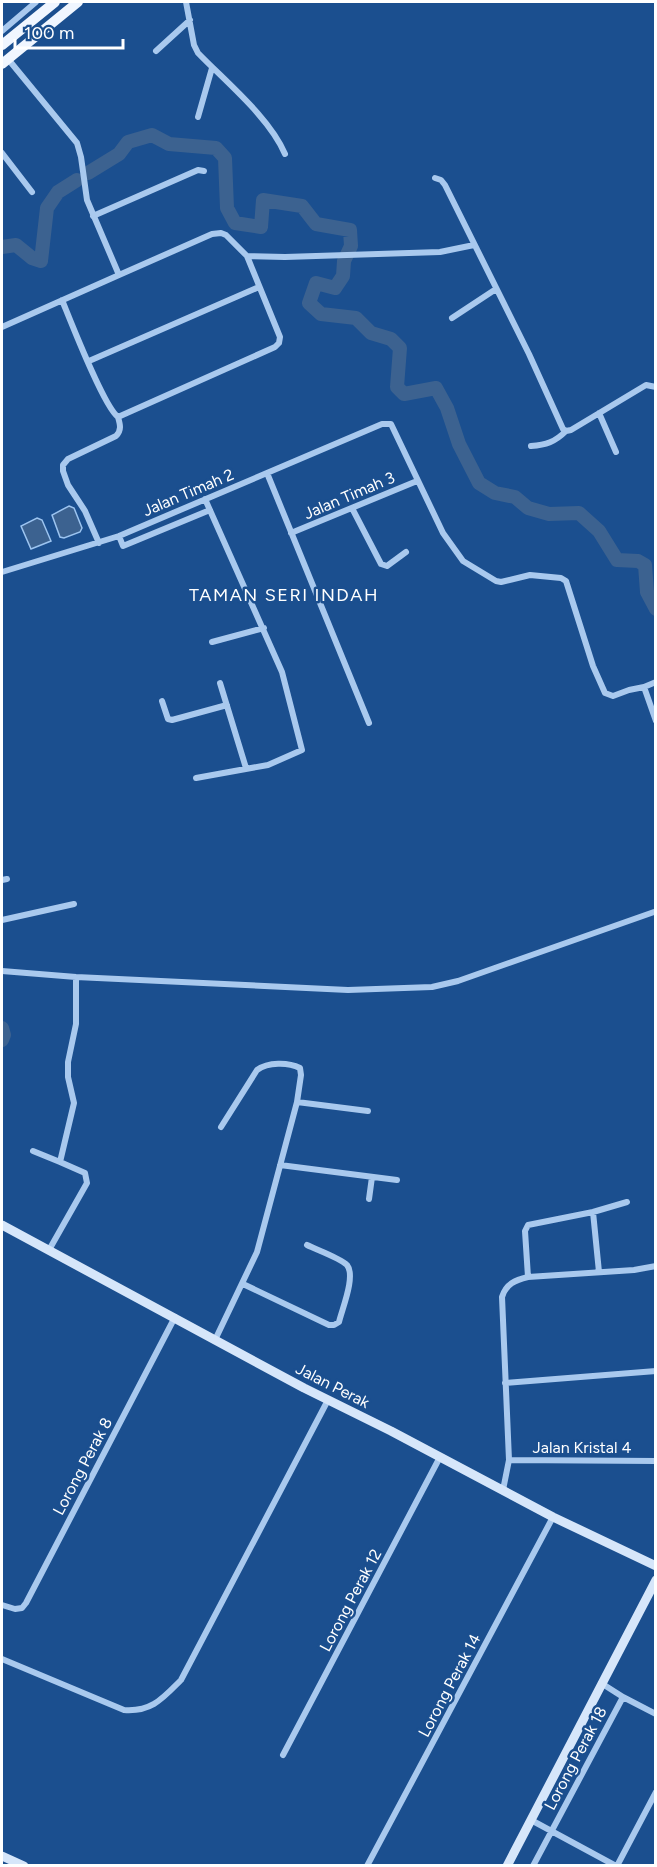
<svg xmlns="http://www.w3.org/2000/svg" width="657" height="1867" font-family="Figtree,sans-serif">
<rect width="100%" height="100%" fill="#1b4f8f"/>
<path fill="#3c6290" stroke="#9cc4f0" stroke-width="1.5" d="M69,506L74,508L82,528L80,532L64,538L60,537L52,515Z
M37,518L42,520L51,541L31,549L21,526Z"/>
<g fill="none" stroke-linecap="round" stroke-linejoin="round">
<path stroke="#3c6290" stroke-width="14" d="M88,173L119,154L128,142L152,135L169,144L216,148L225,158L227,208L235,223L261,227L263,200L302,206L316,224L350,230L351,246L344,261L343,276L335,288L316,283L309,303L321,314L356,318L371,333L391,339L400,348L397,387L404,394L436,388L447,408L459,444L479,483L495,493L515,497L528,508L549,514L579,513L599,531L617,560L638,561L645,565L647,592L656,609
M2,247L16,245L32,258L41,261L47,208L58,192L77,180
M2,1028L4,1035L2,1040"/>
<path stroke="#a9c9ee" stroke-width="6" d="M186,2L194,45L198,53C226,82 270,118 285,154
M2,31L36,2
M156,51L190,20
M198,117L212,68
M2,153L32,192
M435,178L441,180L445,185L529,354L563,429L566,431L571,430L646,385L656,387
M93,216L198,170L204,171
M247,256L285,257L440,252L474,245
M62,300C71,322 104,407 118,417C120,424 122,430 116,436L68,459L63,465V471L68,485L85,511L99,543
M452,318L496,289
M2,327L119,275L87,200L81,157L77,143L8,59
M89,361L259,287
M599,413L616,452
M118,417L275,347L279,343L280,337L247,256L226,235L221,233L212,234L119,275
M531,446C546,445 555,442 566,431
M267,473L369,723
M352,508L381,564L387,566L406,552
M291,533L417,481
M119,536L123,546L210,510
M2,572L119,536L382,424H391L443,533L463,561L496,581L501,582L530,575L561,578L566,581L593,666L605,693L613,696L629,690L644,687L656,721
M212,642L264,628
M220,683L246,768
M644,687L656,682
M162,701L168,719L172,720L227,705
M196,778L268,765L302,750L282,672L205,499
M2,880L7,879
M2,920L74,904
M2,971L76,977L348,990L432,987L458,981L654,912
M297,1102L368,1111
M33,1151L60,1162
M280,1165L397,1180
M369,1199L372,1177
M593,1212L599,1272
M49,1250L87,1183L85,1173L60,1162L74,1103L68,1077V1062L76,1024V977
M528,1277L525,1231L528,1225L593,1212L627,1202
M243,1284L329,1325H334L339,1322C342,1309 356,1276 347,1265C340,1258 317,1250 307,1245
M215,1340L257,1252L297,1102L301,1075L300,1068C288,1062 268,1062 257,1070L221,1127
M505,1383L656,1371
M509,1460L656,1461
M503,1490L509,1460L502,1297C506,1284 515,1280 528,1277L634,1270L656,1266
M2,1605L15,1609L22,1608L26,1603L175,1317
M2,1659L124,1710C152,1712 163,1698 181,1680L328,1400
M601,1683L623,1697L656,1714
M283,1755L440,1457
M531,1820L616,1866
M367,1866L553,1517
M533,1866L623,1697
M617,1866L656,1792"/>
<path stroke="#d6e6fa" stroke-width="9" d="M2,1225L304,1388L391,1431L553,1517L656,1566
M2,1856L24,1866
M507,1866L656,1580"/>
<path stroke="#f0f6ff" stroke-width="10" d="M2,45L55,2
M2,64L78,2"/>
</g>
<g text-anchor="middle" stroke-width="5" stroke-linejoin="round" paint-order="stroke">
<g font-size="16" fill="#fff" stroke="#1b4f8f">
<text transform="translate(188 492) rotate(-23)" y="6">Jalan Timah 2</text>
<text transform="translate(349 495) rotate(-23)" y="6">Jalan Timah 3</text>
<text transform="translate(333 1385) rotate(27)" y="6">Jalan Perak</text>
<text x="582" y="1453">Jalan Kristal 4</text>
<text transform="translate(82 1466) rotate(-62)" y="6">Lorong Perak 8</text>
<text transform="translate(350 1600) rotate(-62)" y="6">Lorong Perak 12</text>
<text transform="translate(449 1685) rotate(-62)" y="6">Lorong Perak 14</text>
<text transform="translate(575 1758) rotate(-62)" y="6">Lorong Perak 18</text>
</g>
<g font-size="18" letter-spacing="1.5" fill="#fff" stroke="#1b4f8f">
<text x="284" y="601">TAMAN SERI INDAH</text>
</g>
</g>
<rect width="657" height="1867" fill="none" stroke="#ffffff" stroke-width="6"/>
<path d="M15 39v9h108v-9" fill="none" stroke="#ffffff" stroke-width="3"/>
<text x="24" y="39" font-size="18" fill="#ffffff" stroke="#1b4f8f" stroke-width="4.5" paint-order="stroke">100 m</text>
</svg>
